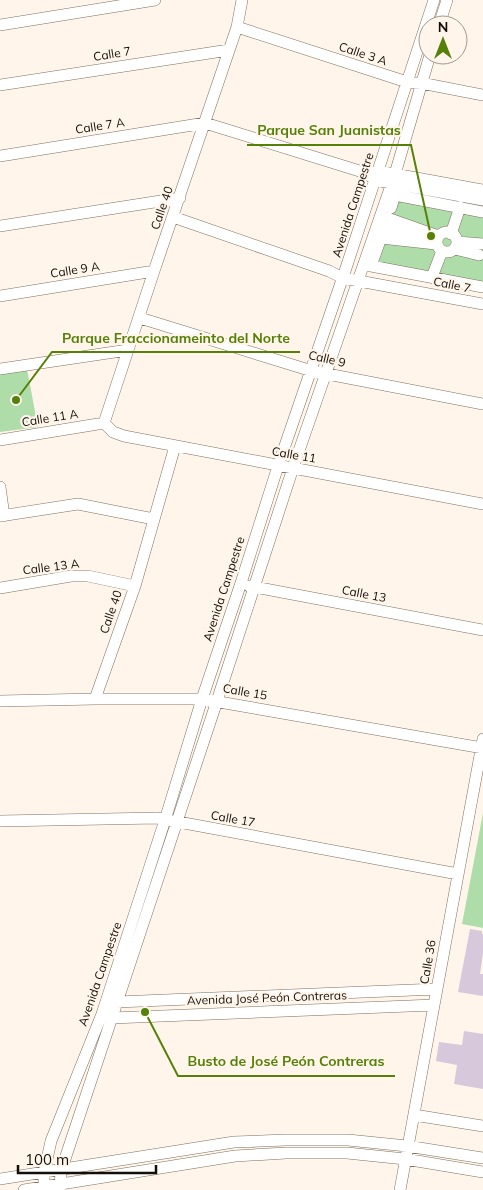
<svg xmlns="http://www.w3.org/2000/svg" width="483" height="1190" font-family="Mulish,sans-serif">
<rect width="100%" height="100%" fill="#fff5ea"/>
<path fill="#afddaa" d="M393,191L483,207V288L369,267Z
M27,369L38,427L0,432V374Z
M483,813V928L462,924Z"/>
<path fill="#d7c8db" d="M470,929L482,931V934H483V953L480,974H483V996L458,992Z
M464,1031L483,1034V1089L454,1084L457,1065L436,1061L439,1042L462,1045Z"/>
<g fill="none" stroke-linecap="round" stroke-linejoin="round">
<g stroke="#7e7060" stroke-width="12">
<path id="minor" d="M0,25L155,0
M439,25L447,0
M237,27L407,82L421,83L483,95
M0,85L229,50
M0,156L205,123L366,173L375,180L483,200
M370,173L378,171L483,190
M391,208L395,195L483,212
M173,217L329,271L343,278L483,304
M387,218L438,236
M0,226L180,198
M384,227L419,236
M437 242a10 10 0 1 1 20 0a10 10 0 1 1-20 0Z
M451,234L460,207
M382,235L371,266L483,287
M381,238L436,244
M457,242L483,244
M455,249L479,255
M432,277L442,251
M0,296L154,271
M140,318L312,371L483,404
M0,369L128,350
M104,423L154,271L237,27L242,0
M104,423L113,432L124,436L483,504
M0,440L104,423
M0,487L4,516
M0,516L78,504L154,519
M249,586L483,630
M0,588L71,576H88L135,586
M95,699L135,586L175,446
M0,701L95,699H202L483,748
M0,821L157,818L458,874
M112,1001L117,1002L437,989
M106,1016L112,1018L434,1005
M414,1115L483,1126
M0,1179L234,1142L286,1140H348L407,1146L483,1158
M44,1187V1173L51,1141L102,1014L165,820L202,699L241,583L278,466L346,268L434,0
M24,1190L235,1156L286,1153H347L405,1159L483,1172
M60,1190L61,1171L217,701L293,468L395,174L430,55
M400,1190L483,739"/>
</g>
<use href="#minor" stroke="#fff" stroke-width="11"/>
</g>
<g text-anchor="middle" stroke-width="4.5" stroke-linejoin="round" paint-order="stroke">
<g font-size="12" fill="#130e08" stroke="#fff5ea">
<text transform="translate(112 54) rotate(-9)" y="4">Calle 7</text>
<text transform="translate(363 54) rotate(18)" y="4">Calle 3 A</text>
<text transform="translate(100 126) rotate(-9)" y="4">Calle 7 A</text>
<text transform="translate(353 205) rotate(-72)" y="4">Avenida Campestre</text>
<text transform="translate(162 208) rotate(-71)" y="4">Calle 40</text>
<text transform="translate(75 270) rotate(-9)" y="4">Calle 9 A</text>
<text transform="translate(452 285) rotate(11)" y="4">Calle 7</text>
<text transform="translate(327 359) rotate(13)" y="4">Calle 9</text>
<text transform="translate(50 418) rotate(-9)" y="4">Calle 11 A</text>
<text transform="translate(294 455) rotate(10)" y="4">Calle 11</text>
<text transform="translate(51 567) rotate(-7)" y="4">Calle 13 A</text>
<text transform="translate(224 589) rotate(-72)" y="4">Avenida Campestre</text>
<text transform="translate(364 594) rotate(11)" y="4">Calle 13</text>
<text transform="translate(111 612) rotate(-71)" y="4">Calle 40</text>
<text transform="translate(245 692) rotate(10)" y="4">Calle 15</text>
<text transform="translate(233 819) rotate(10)" y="4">Calle 17</text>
<text transform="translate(428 962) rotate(-80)" y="4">Calle 36</text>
<text transform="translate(100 974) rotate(-71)" y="4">Avenida Campestre</text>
<text transform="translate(267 998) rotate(-2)" y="4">Avenida José Peón Contreras</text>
</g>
</g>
<path fill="none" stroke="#568109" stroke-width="2" d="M431 236L411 145H247M16 400L52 352H300M145 1012L178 1076H395"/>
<g fill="#568109" stroke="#fff5ea" stroke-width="2">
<circle cx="431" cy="236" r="5"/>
<circle cx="16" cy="400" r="5"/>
<circle cx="145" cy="1012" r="5"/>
</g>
<g font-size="14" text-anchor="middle" font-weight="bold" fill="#568109" stroke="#fff5ea" stroke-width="4.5" stroke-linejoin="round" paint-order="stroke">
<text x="329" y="135">Parque San Juanistas</text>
<text x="176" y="343">Parque Fraccionameinto del Norte</text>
<text x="286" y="1066">Busto de José Peón Contreras</text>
</g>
<g transform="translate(443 40)"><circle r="24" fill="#fff5ea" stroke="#a19990"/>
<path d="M0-4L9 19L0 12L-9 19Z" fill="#568109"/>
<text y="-8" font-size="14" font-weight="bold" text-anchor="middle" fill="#130e08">N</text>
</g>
<path d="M18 1165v8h138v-8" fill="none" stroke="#130e08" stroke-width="2.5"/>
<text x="25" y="1165" font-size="15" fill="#130e08" stroke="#fff5ea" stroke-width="4" paint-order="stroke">100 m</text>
</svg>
